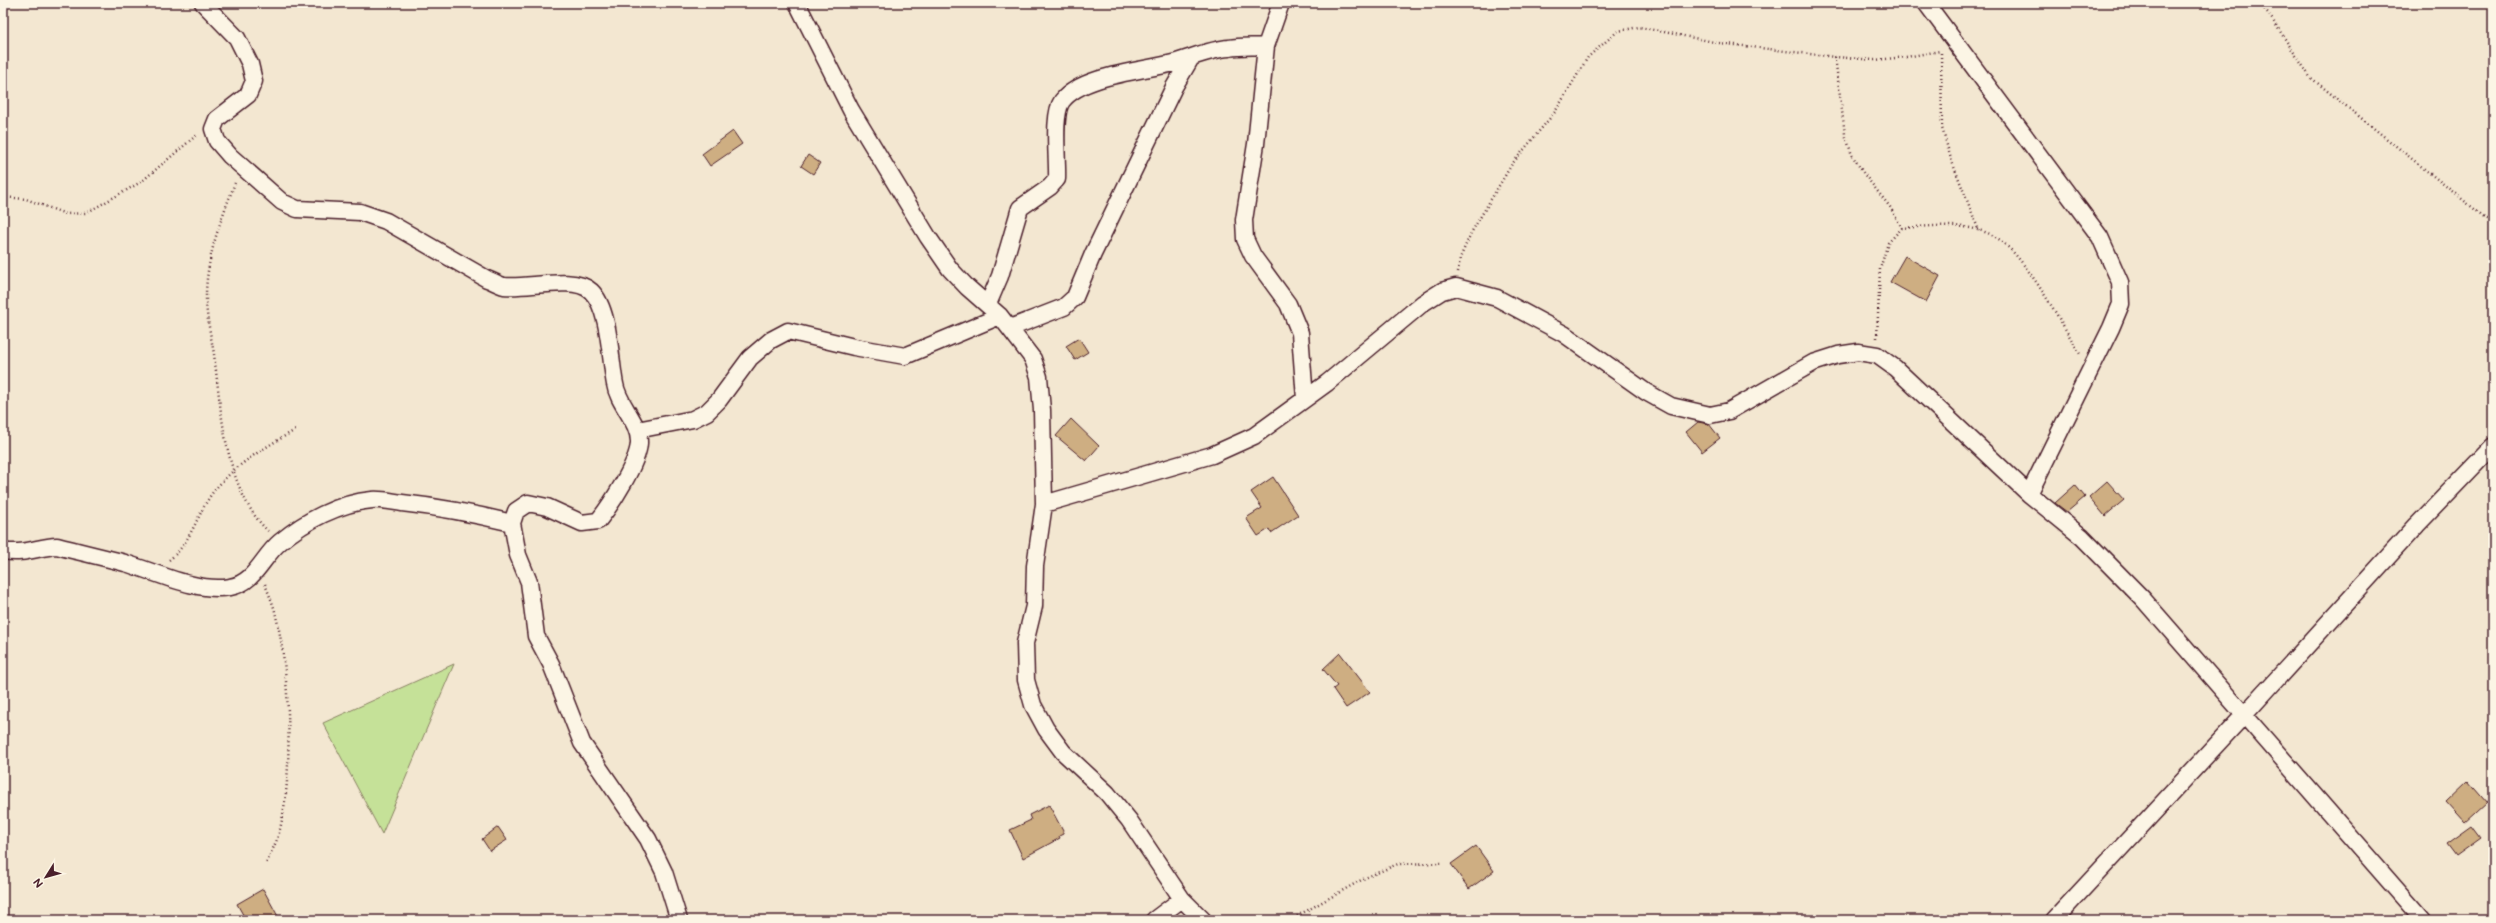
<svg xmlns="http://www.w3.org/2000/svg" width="2496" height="923" font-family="'Balsamiq Sans',sans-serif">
<rect width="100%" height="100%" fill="#f3e7d1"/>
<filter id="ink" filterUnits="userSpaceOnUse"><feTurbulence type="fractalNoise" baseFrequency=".025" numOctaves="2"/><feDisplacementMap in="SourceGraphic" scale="8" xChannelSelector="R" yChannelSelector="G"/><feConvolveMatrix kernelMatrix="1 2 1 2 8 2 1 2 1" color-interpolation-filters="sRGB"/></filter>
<g filter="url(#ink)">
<path fill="#c5e198" stroke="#888062" d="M454,664L382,834L323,723Z"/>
<path fill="#ceae82" stroke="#4a1f2b" d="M733,131L742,144L710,166L702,154Z
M808,155L820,163L813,174L801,166Z
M1905,256L1940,276L1926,302L1890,282Z
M1079,338L1088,352L1075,360L1066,346Z
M1071,419L1099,446L1086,461L1056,436Z
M1698,422L1709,424L1720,438L1702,452L1686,432Z
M1273,477L1298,515L1271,533L1269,529L1258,536L1246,518L1262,508L1251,492Z
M2107,481L2124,500L2105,516L2089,497Z
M2075,485L2085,497L2067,512L2055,503Z
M1340,653L1370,692L1346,708L1333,689L1337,686L1323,669Z
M2468,781L2487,803L2465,823L2446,802Z
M1049,805L1063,831V834L1059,836L1060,838L1023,858L1010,830L1031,820L1029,815Z
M2472,826L2481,838L2456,856L2447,844Z
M498,827L507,840L490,851L482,839Z
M1476,846L1494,871L1469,889L1451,864Z
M263,889L280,920H246L237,904Z"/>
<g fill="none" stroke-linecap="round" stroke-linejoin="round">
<g stroke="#4a1f2b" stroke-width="19">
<path id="street" d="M203,3L237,38L250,64L254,81L248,95L217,119L213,129L217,141L230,156L282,202L297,209L360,212L386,221L487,279C493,281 499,285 504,286C527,289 574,275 591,291C610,309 610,360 615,384C618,405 640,422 639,443C638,463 611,505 598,521L582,523L547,507L528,503L516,511L512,523L518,555L529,582L536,636L551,664L582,743L648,839L664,872L679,920
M797,3L851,110L928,237L950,269L967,287L1000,316L1033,359L1039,377L1042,410L1044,504L1035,566L1034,606L1025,643L1026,680L1033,705L1046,729L1063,752L1107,793L1129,820L1182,899L1203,920
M1281,3L1266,46L1256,144L1244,220L1245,239L1253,256L1288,304L1300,333L1305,399
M1926,3L2100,237L2120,282L2121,304L2111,328L2029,494
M988,304L1000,276L1020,208L1050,187L1057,179C1058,160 1052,115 1062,101C1082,75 1143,71 1173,63C1191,58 1211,49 1229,48C1241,46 1254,47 1266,46
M1010,328L1064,307L1075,297L1093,254L1174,87L1191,58
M637,430L693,419L707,412L719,400L750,358L771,340L788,331L854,347L905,356L1000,316
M1044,504L1212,455L1254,436L1327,383L1423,303L1442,291L1456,287L1497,298L1564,334L1646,392L1671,406L1710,415L1729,411L1813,363L1838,355L1858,352L1877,355L1895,368L2029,494L2082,537L2143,599L2423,920
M3,551C25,555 37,547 57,546C80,552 102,557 125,563C156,572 198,593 230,587C255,583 262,557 280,542C305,521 339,503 372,500C382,499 393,502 402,503C439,507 475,514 512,523
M1154,920L1182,899
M2054,920L2245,714L2417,525L2493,446"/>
</g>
<path stroke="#4a1f2b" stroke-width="2.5" stroke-dasharray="1 3" stroke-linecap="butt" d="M2259,3L2268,13L2310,77L2493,224
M1941,53L1942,128L1951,159L1979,231
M1835,57L1845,134L1852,155L1864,174L1890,207L1902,228
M235,183C221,219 206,258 206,297C206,316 211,336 214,354C221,410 225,490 268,531
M3,197L26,199L66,214L86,213L141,182L198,134
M1458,272L1460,258L1471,233L1512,164L1555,112L1588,57L1618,31L1639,27L1719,43L1835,57L1875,60L1906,57L1940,51
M1877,338L1880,269L1888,243L1902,228C1931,226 1965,222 1992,235C2023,250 2061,323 2080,354
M169,560C193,542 198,508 218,486C239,462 269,445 297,429
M265,584C269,595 274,605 276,616C290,673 294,777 279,833C276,844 270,854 266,864
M1290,920L1365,878L1398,864L1442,863"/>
<use href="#street" stroke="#fcf5e5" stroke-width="16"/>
</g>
</g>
<rect width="2496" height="923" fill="none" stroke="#fcf5e5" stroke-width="16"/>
<rect x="8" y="8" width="2480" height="907" fill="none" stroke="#4a1f2b" stroke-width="1.5" filter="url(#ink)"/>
<g transform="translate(46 877) rotate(233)" stroke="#fcf5e5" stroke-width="3" paint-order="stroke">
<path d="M0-3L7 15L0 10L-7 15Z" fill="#4a1f2b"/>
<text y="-6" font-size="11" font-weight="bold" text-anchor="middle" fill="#4a1f2b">N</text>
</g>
</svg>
